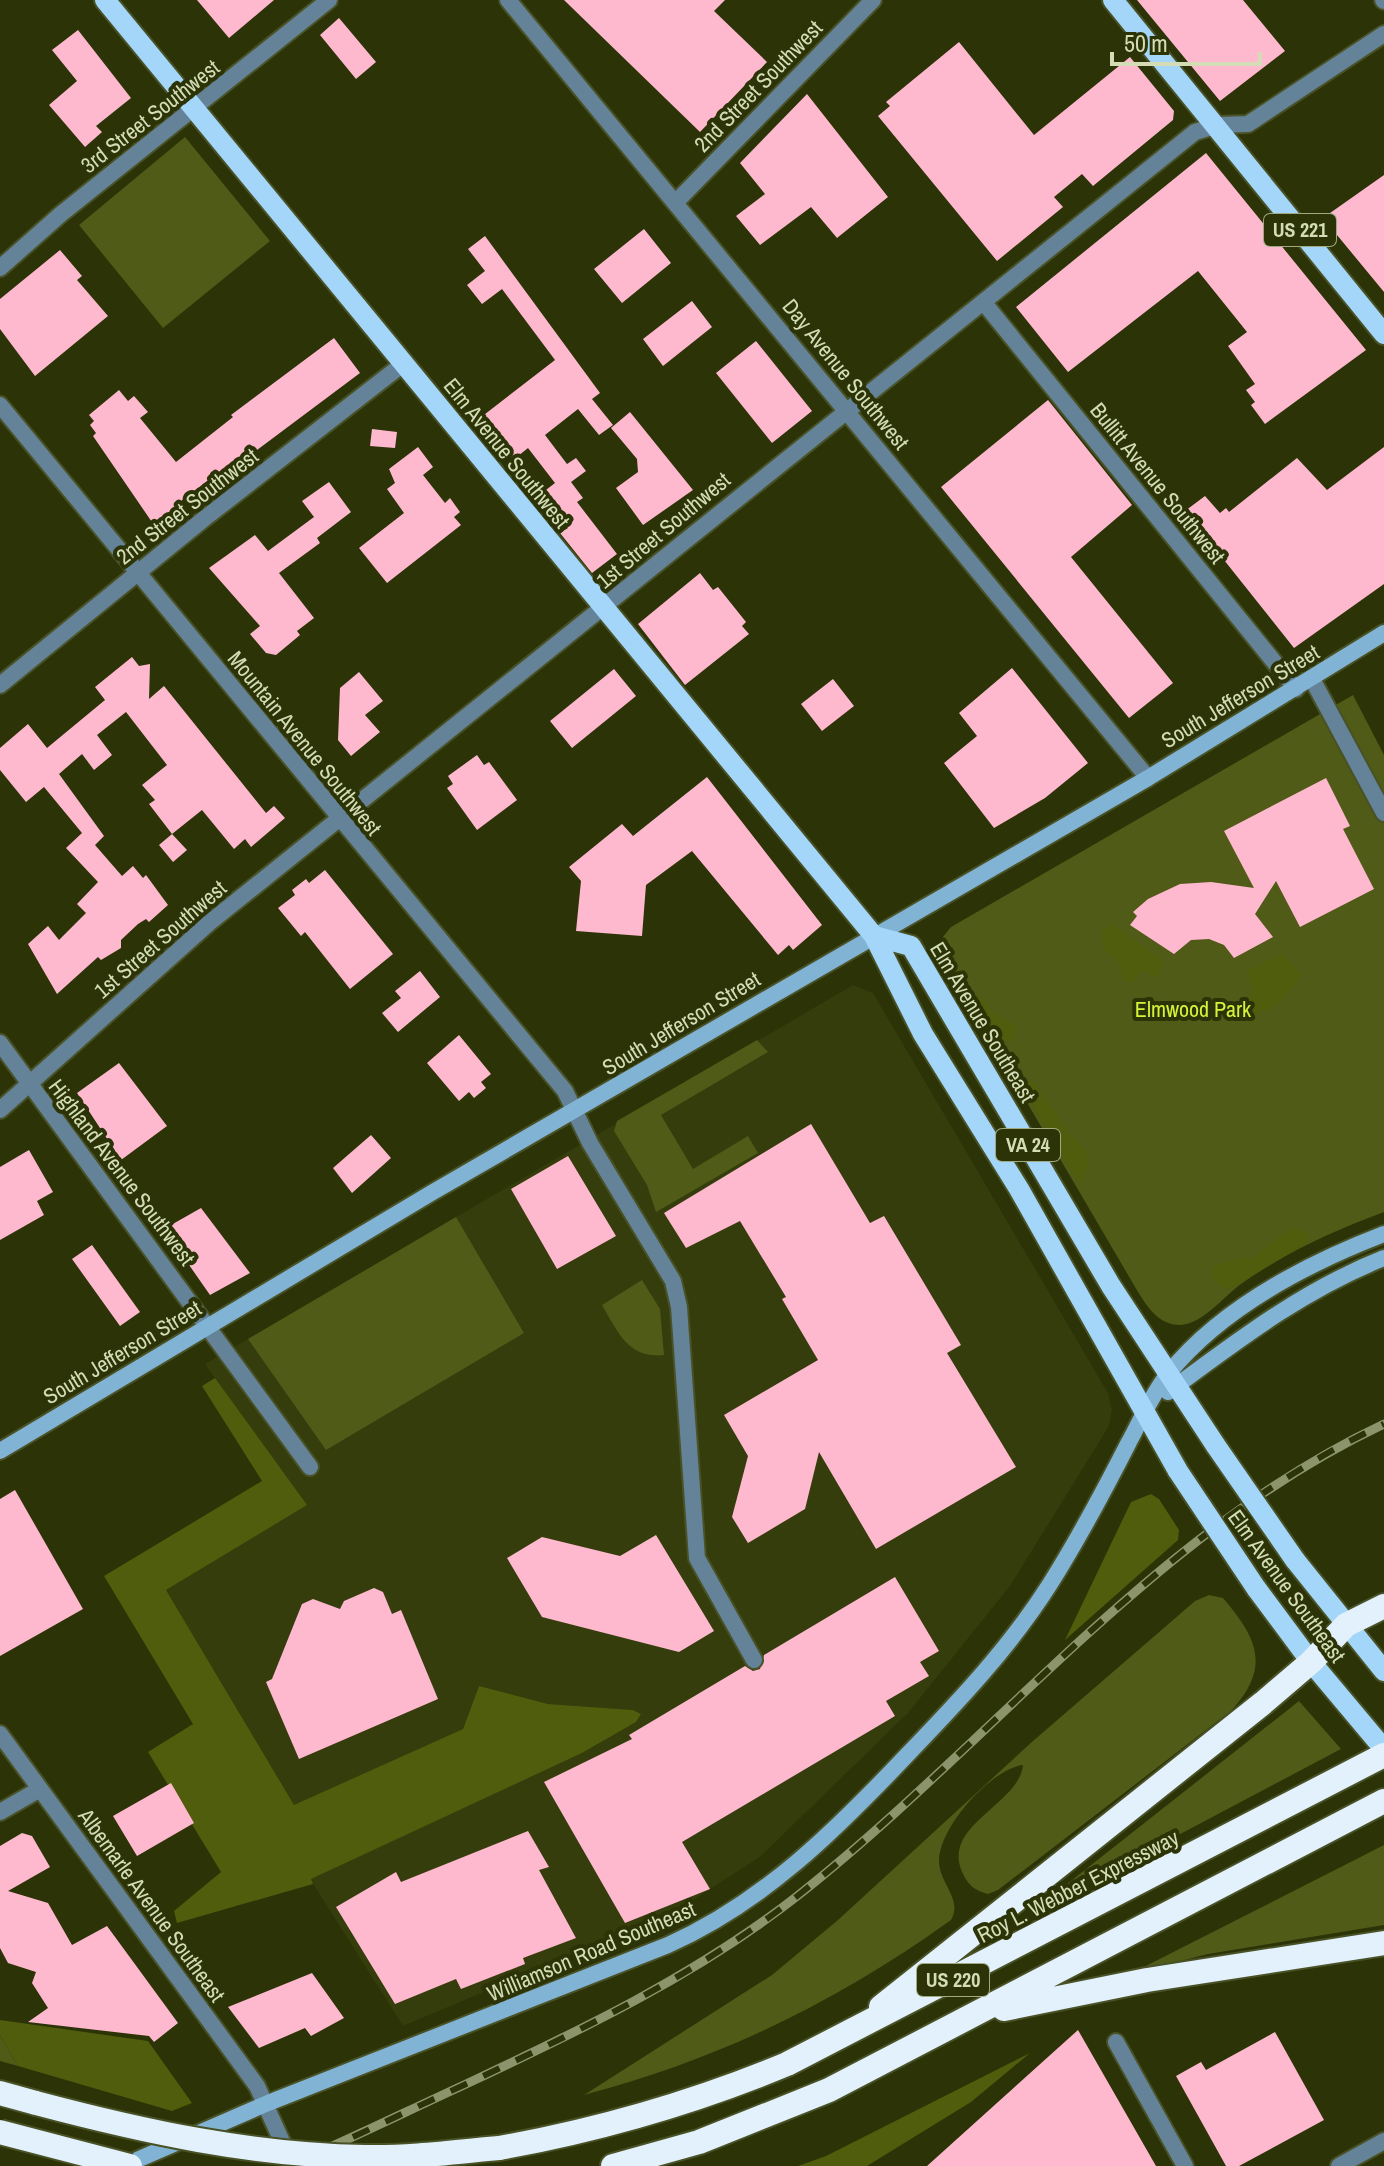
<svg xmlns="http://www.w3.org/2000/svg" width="1384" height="2166" font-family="'Archivo Narrow',sans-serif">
<rect width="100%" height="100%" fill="#2b3307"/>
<path fill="#353d0c" d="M853,985L873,993L1108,1393L1112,1410L1109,1426L1010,1586L908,1713L760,1857L679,1909L403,2026L310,1879L582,1753L636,1722L641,1714L633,1710L548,1704L479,1686L463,1729L294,1806L166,1590L306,1505L205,1364Z"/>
<path fill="#4f5b17" d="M185,137L270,241L163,328L79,225Z
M1353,695L1384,755V1212C1333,1231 1285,1253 1241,1284C1223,1297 1203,1324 1180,1325C1159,1325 1148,1308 1138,1292L943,959L942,938L951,927Z
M757,1040L768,1052L661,1115L693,1169L748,1136L758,1153L656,1212L647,1185L614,1131L617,1121Z
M456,1217L524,1333L326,1450L248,1339Z
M642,1280L660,1309L664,1355C628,1359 618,1332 602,1305Z
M1209,1595L1223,1598C1256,1637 1272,1666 1232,1710L998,1890L988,1894C976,1891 969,1886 964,1876C937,1826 1019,1806 1023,1765C991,1769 938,1828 939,1862C940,1884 963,1900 951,1920C837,2002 720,2059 584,2095L772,1975L838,1920L1033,1741L1195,1601Z
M1299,1701L1341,1749L1029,1914Z
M1384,1845V1925L1208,1954L1130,1974Z
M0,2035L18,2066L0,2061Z"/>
<path fill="#505d0c" d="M1110,923L1164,961L1157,977L1141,971L1133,982H1124C1121,975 1122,967 1117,961C1106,951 1100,948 1102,931Z
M1282,954L1301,974C1289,996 1270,1017 1242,1013L1252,992L1248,970Z
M980,995L993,1013L1015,1025L1016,1035L1010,1043L986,1032L970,1005L974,997Z
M1027,1080L1035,1083L1068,1132L1086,1151L1088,1162L1083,1180H1077L1021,1086Z
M1292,1227L1308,1233V1242L1233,1287L1226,1289L1211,1278L1213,1266L1247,1257L1250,1260Z
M215,1378L307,1505L166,1590L294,1805L463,1729L479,1686L548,1704L633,1710L641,1714L636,1722L582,1753L311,1879L313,1884L177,1923L174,1911L221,1872L148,1752L193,1724L104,1576L262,1481L202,1386Z
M1151,1494L1159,1499L1179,1530L1178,1540L1065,1640L1131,1502Z
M0,2020L148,2041L192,2103L172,2111L18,2066L0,2035Z
M1030,2053L971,2102L867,2166H798L826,2156Z"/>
<path fill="#ffb9cf" d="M197,0H274L229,38Z
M564,0H725L714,11L767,62L700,132Z
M1137,0H1243L1285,51L1220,101Z
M339,18L376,62L356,79L320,35Z
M78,30L131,98L96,126L102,132L85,147L49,105L77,81L52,50Z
M959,42L1034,135L1130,57L1174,111L1173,120L1093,186L1082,174L1054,197L1063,207L997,261L878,116L890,106L886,102Z
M807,94L888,197L837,238L811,207L760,245L736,216L765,194L740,163Z
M1206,153L1366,350L1265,424L1251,405L1255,402L1246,390L1255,384L1228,346L1247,332L1198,271L1068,372L1016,307Z
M1384,175V292L1323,218Z
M644,229L671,263L622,303L594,269Z
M485,236L600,393L592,399L613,425L599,435L578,409L545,435L567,464L576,458L586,471L571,482L583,498L577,502L617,554L592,573L560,533L568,528L542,493L555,483L528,448L513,460L480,418L555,360L502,289L482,304L467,285L485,271L468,249Z
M60,250L82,276L77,280L108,316L35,376L0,329V299Z
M692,301L712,327L663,366L643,339Z
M334,338L360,373L209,486L206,482L181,501L184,506L156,528L93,436L96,433L90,425L94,421L89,415L119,390L128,401L134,396L148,412L140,418L176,462L233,417L231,415Z
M756,341L812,411L772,443L716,373Z
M1048,400L1132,505L1071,557L1173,683L1129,718L941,487Z
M630,412L693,490L643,525L616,488L638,472L637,459L611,428Z
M372,429L397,432L395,448L370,446Z
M418,447L433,467L423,475L445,503L450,498L460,512L454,517L461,525L387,583L359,548L404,513L387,489L395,483L389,469Z
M1384,447V584L1294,648L1185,511L1205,496L1220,513L1226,508L1229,512L1297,458L1327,490Z
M329,482L351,512L317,538L320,543L279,573L314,618L297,631L300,635L276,655L266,653L250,634L260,626L209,568L255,535L268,551L314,517L302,501Z
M700,573L713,590L718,587L746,622L742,626L749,634L685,685L638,624Z
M132,657L139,666L150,664L149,699L164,686L266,813L274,806L285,818L251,847L245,839L234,849L202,810L172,834L149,804L155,800L142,785L167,765L126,712L97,735L112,755L94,770L82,754L59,774L104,836L95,845L122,876L133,866L143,878L146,875L168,905L149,922L146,919L138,924L121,940V948L101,960L98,957L57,994L28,944L48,926L59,940L86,913L77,904L98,882L66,848L82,833L44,787L26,802L0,770V748L28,724L47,748L105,700L95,687Z
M1012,668L1088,763L1045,798L994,828L944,763L977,736L959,713Z
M614,669L636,696L572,748L550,721Z
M359,672L383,701L365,715L380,732L351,756L338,740L340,688Z
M833,679L854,706L822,731L801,704Z
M477,755L484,765L489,762L517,800L477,830L447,788L453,784L448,776Z
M707,777L822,925L793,950L789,945L778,955L692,851L646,885L642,936L576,931L581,881L569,867L622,824L633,836Z
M1326,778L1350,826L1343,829L1374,889L1300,927L1276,881L1255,914L1273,937L1234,958L1224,945L1209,939L1191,940L1174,954L1130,925L1137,916L1133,912L1148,899L1180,884L1211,882L1254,888L1224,831Z
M172,834L187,850L173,862L159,845Z
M325,870L393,954L350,989L305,932L301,936L278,908L295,895L292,890L306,879L309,883Z
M420,971L440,997L398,1032L382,1013L401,998L395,991Z
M459,1035L491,1074L481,1082L486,1088L474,1098L469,1092L459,1101L427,1063Z
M119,1063L167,1126L121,1160L77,1093Z
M811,1124L870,1223L884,1216L961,1345L947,1353L1016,1467L876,1549L819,1452L805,1509L748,1543L732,1517L748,1456L724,1415L818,1360L782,1299L786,1297L740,1221L686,1248L664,1213Z
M371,1135L391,1158L352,1193L333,1168Z
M29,1150L53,1192L37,1201L44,1215L0,1240V1167Z
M568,1156L616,1236L557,1269L511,1189Z
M201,1208L250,1273L210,1295L164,1229Z
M92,1245L140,1312L120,1326L72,1259Z
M15,1490L83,1609L0,1656V1499Z
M656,1535L714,1631L679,1652L542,1617L507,1558L542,1537L620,1556Z
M895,1577L939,1651L920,1662L929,1676L886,1701L895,1716L682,1842L710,1889L625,1923L544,1782L632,1739L629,1735L745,1666L753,1671L760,1669L764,1655Z
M374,1588L383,1592L392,1614L401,1610L438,1699L299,1759L266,1682L272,1679L302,1604L313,1599L340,1609L344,1601Z
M171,1783L194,1823L137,1856L113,1816Z
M528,1831L549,1867L539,1870L576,1938L523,1958L525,1964L461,1989L456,1979L395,2004L336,1907L396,1872L401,1882Z
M22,1833L32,1836L50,1867L8,1891L48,1903L72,1945L107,1926L178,2023L154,2042L149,2036L28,2022L48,2008L32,1983L36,1972L8,1963L0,1948V1846Z
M312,1973L344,2018L311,2036L305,2028L259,2048L228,2007Z
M1078,2030L1156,2166H927Z
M1275,2032L1324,2120L1239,2166H1226L1176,2076L1201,2062L1206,2070Z"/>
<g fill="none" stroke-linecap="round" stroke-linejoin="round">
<g stroke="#495126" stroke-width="20">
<path id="street" d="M508,0L1148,778
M1383,0L1384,1
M675,203L873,0
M0,268L61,214L329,0
M985,304L1296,689
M0,405L565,1091L590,1143L673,1281L679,1307L697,1558L754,1660
M1312,679L1384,813
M0,685L205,518L403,364
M0,1043L310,1467
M0,1110L209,923L1195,132L1218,125L1248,124L1384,34
M0,1734L257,2086L293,2166
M0,1812L40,1789
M1116,2042L1185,2166
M1339,2166L1384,2141"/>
</g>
<g stroke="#495126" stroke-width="20">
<path id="secondary" d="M1168,1392C1237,1341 1303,1290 1384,1258
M0,1451L433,1192L1148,778L1384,633
M123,2166L268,2103L668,1945C764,1902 836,1830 907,1755C959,1701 1010,1647 1050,1584C1079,1538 1105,1489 1129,1442C1142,1418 1152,1394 1168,1374C1222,1307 1306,1264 1384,1234"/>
</g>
<g stroke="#495126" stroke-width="24">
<path id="primary" d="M105,0L874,936L923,1034L1019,1189L1178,1471
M1113,0L1384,334
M874,936L911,946L1111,1286L1216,1446
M1295,1560L1384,1671
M1256,1588L1311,1662L1384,1749"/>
</g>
<g stroke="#495126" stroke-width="28">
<path id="highway" d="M881,2007L1263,1703L1311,1662L1346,1625L1384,1606
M1004,2009L1147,1980L1384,1943
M0,2093L36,2103
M499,2148C599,2130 693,2103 787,2064L1384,1755
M613,2166L699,2142L829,2090L1384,1801"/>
</g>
<use href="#street" stroke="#648398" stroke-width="16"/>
<use href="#secondary" stroke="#81b3d5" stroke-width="16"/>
<use href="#primary" stroke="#a3d6f9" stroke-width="20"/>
<use href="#highway" stroke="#e3f1fc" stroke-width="24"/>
<g stroke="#8b946b" stroke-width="9">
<path id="rail" d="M287,2166C347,2141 405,2112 464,2085C579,2031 695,1976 796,1897C992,1743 1154,1532 1384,1424"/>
</g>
<use href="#rail" stroke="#2b3307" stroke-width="6" stroke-dasharray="18" stroke-linecap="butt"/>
<g stroke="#495126" stroke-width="24" stroke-linecap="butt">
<path id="primary-bridge" d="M1216,1446L1295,1560
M1178,1471L1256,1588"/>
</g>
<g stroke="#495126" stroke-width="28" stroke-linecap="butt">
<path id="highway-bridge" d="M36,2103C145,2132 252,2155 365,2157C410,2158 455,2152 499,2148
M0,2132L130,2166"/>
</g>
<use href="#primary-bridge" stroke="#a3d6f9" stroke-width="20"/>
<use href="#highway-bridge" stroke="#e3f1fc" stroke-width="24"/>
</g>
<g text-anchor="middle" stroke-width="8" stroke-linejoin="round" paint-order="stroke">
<g fill="#2b3307" stroke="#a1a981" stroke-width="2">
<rect x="1264" y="214" width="72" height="32" rx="6"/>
<rect x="996" y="1129" width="64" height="32" rx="6"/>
<rect x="917" y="1964" width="72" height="32" rx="6"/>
</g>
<g font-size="20" font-weight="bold" fill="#d3dcb5">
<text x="1300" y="237">US 221</text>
<text x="1028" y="1152">VA 24</text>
<text x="953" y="1987">US 220</text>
</g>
<g font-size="22" fill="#d3dcb5" stroke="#2b3307">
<text transform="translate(758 86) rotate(-46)" y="8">2nd Street Southwest</text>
<text transform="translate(150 116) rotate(-38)" y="8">3rd Street Southwest</text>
<text transform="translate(846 374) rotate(51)" y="8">Day Avenue Southwest</text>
<text transform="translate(507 453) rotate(51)" y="8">Elm Avenue Southwest</text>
<text transform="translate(1158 483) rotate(51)" y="8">Bullitt Avenue Southwest</text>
<text transform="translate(187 506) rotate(-38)" y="8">2nd Street Southwest</text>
<text transform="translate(663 530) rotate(-40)" y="8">1st Street Southwest</text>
<text transform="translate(1240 696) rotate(-31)" y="8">South Jefferson Street</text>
<text transform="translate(305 743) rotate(51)" y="8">Mountain Avenue Southwest</text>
<text transform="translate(160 939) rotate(-41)" y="8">1st Street Southwest</text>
<text transform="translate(983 1022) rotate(59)" y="8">Elm Avenue Southeast</text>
<text transform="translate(681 1023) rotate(-31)" y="8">South Jefferson Street</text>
<text transform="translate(122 1172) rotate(53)" y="8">Highland Avenue Southwest</text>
<text transform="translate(122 1352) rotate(-31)" y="8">South Jefferson Street</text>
<text transform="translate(1287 1586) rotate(54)" y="8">Elm Avenue Southeast</text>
<text transform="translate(1078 1886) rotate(-27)" y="8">Roy L. Webber Expressway</text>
<text transform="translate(152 1905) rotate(54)" y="8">Albemarle Avenue Southeast</text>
<text transform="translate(591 1951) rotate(-23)" y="8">Williamson Road Southeast</text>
</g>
<g font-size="22" fill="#d5f33b" stroke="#2b3307">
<text x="1193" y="1017">Elmwood Park</text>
</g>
</g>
<path d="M1112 52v12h148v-12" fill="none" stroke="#d3dcb5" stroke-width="4"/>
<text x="1124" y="52" font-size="24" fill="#d3dcb5" stroke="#2b3307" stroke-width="6" paint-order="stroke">50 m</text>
</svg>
